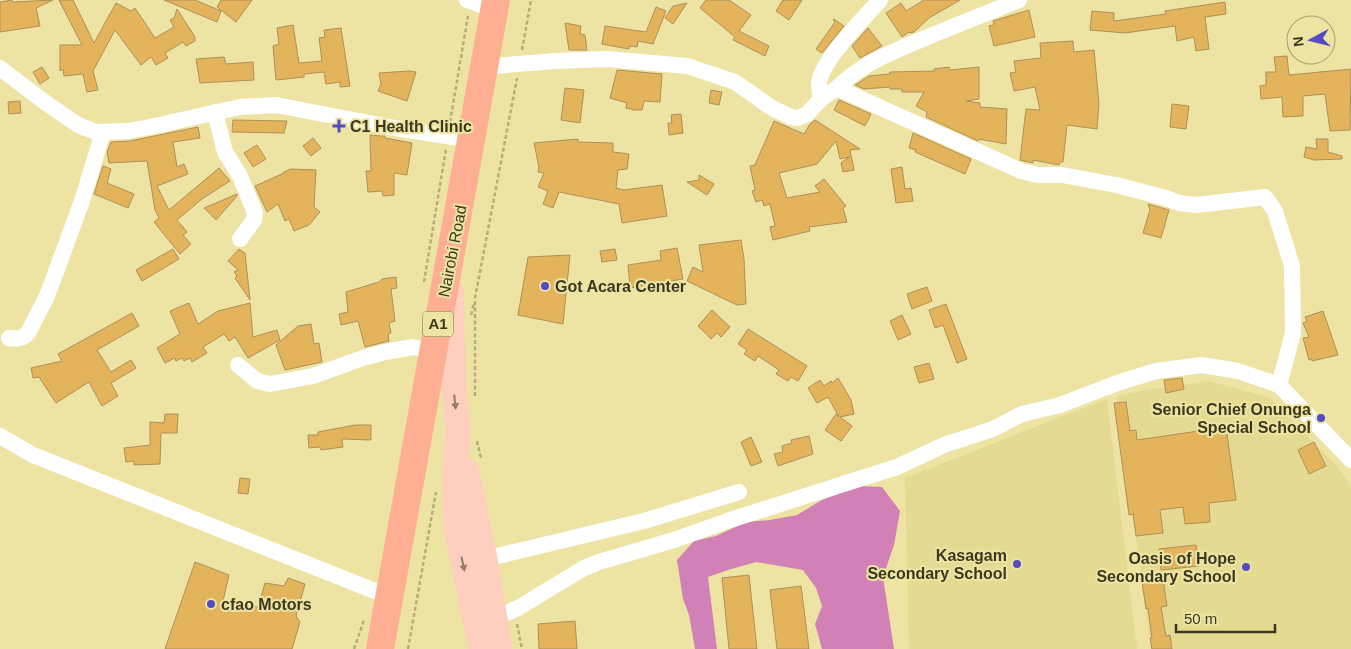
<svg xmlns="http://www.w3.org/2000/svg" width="1351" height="649" font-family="Arial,sans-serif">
<rect width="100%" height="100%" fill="#ede4a4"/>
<path fill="#e5da92" d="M1208,381L1268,397L1334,463L1351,485V649H1151L1117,396L1147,390Z
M1107,399L1137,649H909L905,478Z"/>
<path fill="#d281b6" d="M859,486L882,487L900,511L894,545L883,577L894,649H822L815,624L822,606L816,588L803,570L756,562L728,570L708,577L717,649H695L689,615L683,599L677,560L694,541L716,536L746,522L770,520L797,515L822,500Z"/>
<path fill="#e4b45d" stroke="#ae8f58" d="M12,0V2L53,0L36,8L40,26L0,32V2Z
M59,0H73L94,43L116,3L131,11L135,8L155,38L174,27L170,20L174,18L177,9L195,37V41L186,46L183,42L165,53L168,58L156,65L151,57L141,65L115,30L93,71L98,90L87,92L83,74L64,76L63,69L60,71V45H82Z
M164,0H195L221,11L217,22Z
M221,0H252L236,22L217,7Z
M706,0H729L751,15L739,31L769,46L765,56L733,40L735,37L700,8Z
M783,0H802L789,20L776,11Z
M924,0H960L929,18L914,32L910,33L909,32L902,37L886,13L901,3L906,11Z
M1225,2L1226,14L1205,17L1209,49L1196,51L1194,37L1177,41L1175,26L1125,33L1090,30L1092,11L1114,13V21L1166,14L1165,11Z
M687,3L673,24L665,18L673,6Z
M656,7L666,11L653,44L638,41L637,47L629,46V49L602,44L605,26L646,32Z
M1029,10L1035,37L994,46L989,26L994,25L993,21Z
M834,19L844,26L822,53L816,49L835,22L833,20Z
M565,23L581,26L580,34L585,35L587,50H569Z
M293,25L299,63L322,61L319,38L325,37L324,30L341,28L350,86L340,87V82L326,84L324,72L304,74V77L276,80L273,46L279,44L277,28Z
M868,28L882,46L860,58L852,46Z
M1073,41L1074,52L1094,50L1099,104L1097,129L1067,125L1063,162H1060L1059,165L1033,160V163L1024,161L1020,160L1026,109L1040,110L1035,87L1014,91L1010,73L1016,72L1014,61L1041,58L1040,43Z
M1287,56L1289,75L1351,69L1350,130L1330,131L1325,94L1303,96V116L1283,117L1282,97L1261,99L1260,86L1266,85V72H1276L1274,57Z
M224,57L226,64L253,62L254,80L200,83L196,59Z
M42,67L49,78L40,84L33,72Z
M949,67L950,70L979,67V99L966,101L980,103V107L1007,109L1006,144L979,139L978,141L926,117L927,112L916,106L924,92H902V89H890V87L864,89L855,85L869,76L890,74V72L935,71L934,69Z
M617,70L662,74L660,102L644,101L642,110H634L626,108L627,103L610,98Z
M409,71L416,72L407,101L378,91L381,84L379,73Z
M565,88L584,90L580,123L561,120Z
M711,90L722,92L719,105L709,103Z
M839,100L871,114L865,126L834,110Z
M20,101L21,113L9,114L8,102Z
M1172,104L1189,106L1186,129L1170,127Z
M681,114L683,133L669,135L668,123H672L671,115Z
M233,120L287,121L284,133H280L232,132Z
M815,120L860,149L850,150L854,170L843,172L841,163L849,157L840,159L836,141L817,164L779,173L787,198L820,192L815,186L824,179L846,206L843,208L847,222L809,227L810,231L773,240L770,227L775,226L770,204L764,206L762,200L756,202L752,191L755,190L750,166L755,165L774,121L804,134L810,124Z
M198,127L200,138L173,142L177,167L184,164L188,174L157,186L169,210L219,168L230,181L202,199L177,220L187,232L183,235L191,244L180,254L154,222L159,218L155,210L147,161L109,163L107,152L111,142L130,141Z
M913,133L971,159L965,174L915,152L916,150L909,148Z
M370,135L381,136H385V138L412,143L407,175L394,173V195L383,196L382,191L368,192L366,171H371Z
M313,138L321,148L311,156L303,146Z
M578,139V142L613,143V152L629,154L627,169L618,170L616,188L624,190L662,185L667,216L622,223L619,204L559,192L553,208L543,204L548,191L538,187L544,173L538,172L539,167L534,143Z
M1316,139H1328V152L1342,156V159L1314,160L1304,157L1306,147L1317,149Z
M257,145L266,159L253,167L244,153Z
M103,166L111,169L107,183L134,194L128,208L94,194Z
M902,167L905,189L911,188L913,201L896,203L891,169Z
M291,169L316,170L314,207L320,212L309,225L294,231L289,219L285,221L278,204L267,212L255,186L284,173V172Z
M699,175L714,184L707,195L687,182L699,180Z
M237,194V196L216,220L204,208Z
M1148,204L1169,210L1161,238L1143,233L1150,210Z
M741,240L744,259L746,304L737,305L687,281L693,267L703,272L699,245Z
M677,248L683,279L630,288L628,265L661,260L660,251Z
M173,249L179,259L142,281L136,270Z
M239,249L245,253L250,300L235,278L237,276L234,272L238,270L228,261Z
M615,249L617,260L602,262L600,251Z
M570,255L563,324L518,315L528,257Z
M396,277L397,288L391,289L395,321L389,323L391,333L388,334L389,341L365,347L358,321L341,325L339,314L348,312L346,292L379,282L382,279Z
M927,287L932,301L912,309L907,294Z
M189,303L198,324L218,311L250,303L253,337L277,330L280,340L248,358L235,337L229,341L224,334L203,347L207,353L192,362L190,358L184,361L182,358L176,361L175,358L165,363L157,348L180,334L170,311Z
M946,304L967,359L957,363L943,325L935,328L929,310Z
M712,310L730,327L721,337L717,333L711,339L698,326Z
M1323,311L1338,355L1312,361L1311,359L1309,360L1303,338L1309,337L1303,323L1307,321L1305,317Z
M132,313L139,326L97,350L111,372L131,360L136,368L111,383L118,396L102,406L89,382L56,403L39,377L33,378L31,368L62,361L58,354Z
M902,315L911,334L898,340L890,321Z
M311,324L314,344L319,343L322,362L285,370L276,345L298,326Z
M748,329L807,366L798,381L791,377L788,381L776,374L779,370L758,356L755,361L744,354L747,350L738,344Z
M929,363L934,379L919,383L914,367Z
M838,378L851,400L854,414L840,417L852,426L841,441L825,430L836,414L839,417L828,397L817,403L808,388L820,380L824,386L831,381L832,383Z
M1182,378L1184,389L1166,393L1164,380Z
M1126,402L1130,431L1136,430L1137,440L1226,427L1236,500L1209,503L1210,522L1185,524L1183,507L1160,510L1163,533L1136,536L1133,514L1129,515L1114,403Z
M165,414H178L177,433H161L160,464L134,465V461L126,462L124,448L150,445V422L164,423Z
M355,425H371V440L342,439L343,447L321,450L320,447L309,448L308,435H318V432Z
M809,436L813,454L778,466L774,454L783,452L782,446L792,443L791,440Z
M751,437L762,462L751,466L741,442Z
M1314,442L1326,466L1309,474L1298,450Z
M240,478L250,479L248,494L238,493Z
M1196,545L1199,566L1161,570L1159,549Z
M195,562L229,575L223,601L258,607L265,583L284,586L288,578L305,584L296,616L300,622L292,649H165Z
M1162,572L1167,606L1161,607L1166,636L1170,635L1172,649H1152L1150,638H1152L1148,608L1146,609L1141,575Z
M749,575L757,649H729L722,578Z
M801,586L809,649H777L770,590Z
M575,621L577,649H539L538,624Z"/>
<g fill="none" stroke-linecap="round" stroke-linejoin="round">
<path stroke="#b5ae7a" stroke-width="2.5" stroke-dasharray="4 2.5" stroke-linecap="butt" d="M522,50L531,0
M450,122L468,16
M424,282L446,149
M471,315L474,303
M475,396V298L517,78
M477,441L481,458
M517,624L522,649
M354,649L364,620
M408,649L436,492"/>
<path stroke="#fff" stroke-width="16" d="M467,0L495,10
M493,66L556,61L607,59L687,66L735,82L772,108L791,117L798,118L807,114L821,99L837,88L1021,171L1038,175H1062L1116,185L1166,198L1179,203L1196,205L1265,197L1275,211L1292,266L1293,333L1279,385
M0,68L46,103L78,125L96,132L128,131L150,127L240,107L276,105L395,128L472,140
M837,88C863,62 897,50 930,36C959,24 989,12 1019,0
M821,99C820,94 819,87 819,83C821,61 865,17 880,0
M215,112L225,152L240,176L255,213L254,220L240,239
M9,338C17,339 22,339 28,333L47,296L82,201L103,132
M238,365L257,381L270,384L313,376L363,358L385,352L413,347L433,351
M0,436L33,455L390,597
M485,559L644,521L739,492
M494,618L518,608L584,568L599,562L674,540L733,519L897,467L944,445L993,429L1022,414L1060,405L1120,382L1156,371L1202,365L1238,371L1279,385L1351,460"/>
<path stroke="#fecfbe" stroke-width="25" d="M451,291L454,387L458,430L455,481L457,534L481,649
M467,471L485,559L500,649"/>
<path stroke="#feaf93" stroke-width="28" d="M380,649L496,0"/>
</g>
<defs><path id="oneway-solid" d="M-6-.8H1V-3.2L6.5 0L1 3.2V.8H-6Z" transform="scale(1.25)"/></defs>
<g fill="#937c66">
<use href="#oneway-solid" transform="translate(455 402) rotate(84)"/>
<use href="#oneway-solid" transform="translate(463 564) rotate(78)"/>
</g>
<g fill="#554cc4" stroke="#ede4a4" stroke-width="2">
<path d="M336.5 118.5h5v5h5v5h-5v5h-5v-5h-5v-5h5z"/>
<circle cx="545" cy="286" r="5"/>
<circle cx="1321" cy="418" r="5"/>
<circle cx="1017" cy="564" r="5"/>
<circle cx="1246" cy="567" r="5"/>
<circle cx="211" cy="604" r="5"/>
</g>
<g text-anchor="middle" stroke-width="4" stroke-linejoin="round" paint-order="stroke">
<rect fill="#ede4a4" stroke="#716c46" stroke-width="1" x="423" y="311.5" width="30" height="25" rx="4"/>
<g font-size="15" font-weight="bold" fill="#3c381e">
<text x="438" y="329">A1</text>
</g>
<g font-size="16" font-weight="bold" fill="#3c381e" stroke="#ede4a4" text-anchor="start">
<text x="350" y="132">C1 Health Clinic</text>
<text x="555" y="292">Got Acara Center</text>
<text x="1311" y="415" text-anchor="end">Senior Chief Onunga<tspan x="1311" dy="18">Special School</tspan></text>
<text x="1007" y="561" text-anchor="end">Kasagam<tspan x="1007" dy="18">Secondary School</tspan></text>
<text x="1236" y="564" text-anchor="end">Oasis of Hope<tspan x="1236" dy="18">Secondary School</tspan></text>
<text x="221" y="610">cfao Motors</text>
</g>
<g font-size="16" fill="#3c381e" stroke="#ede4a4">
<text transform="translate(452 251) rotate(-79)" y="6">Nairobi Road</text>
</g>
</g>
<g transform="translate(1311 40) rotate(263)"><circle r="24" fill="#ede4a4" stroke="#a69f6e"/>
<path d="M0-4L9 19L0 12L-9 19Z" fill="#554cc4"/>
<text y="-8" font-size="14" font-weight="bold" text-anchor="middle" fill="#3c381e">N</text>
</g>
<path d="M1176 624v8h99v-8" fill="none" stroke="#3c381e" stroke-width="2.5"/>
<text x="1184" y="624" font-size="15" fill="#3c381e" stroke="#ede4a4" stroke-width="4" paint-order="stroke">50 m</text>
</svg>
